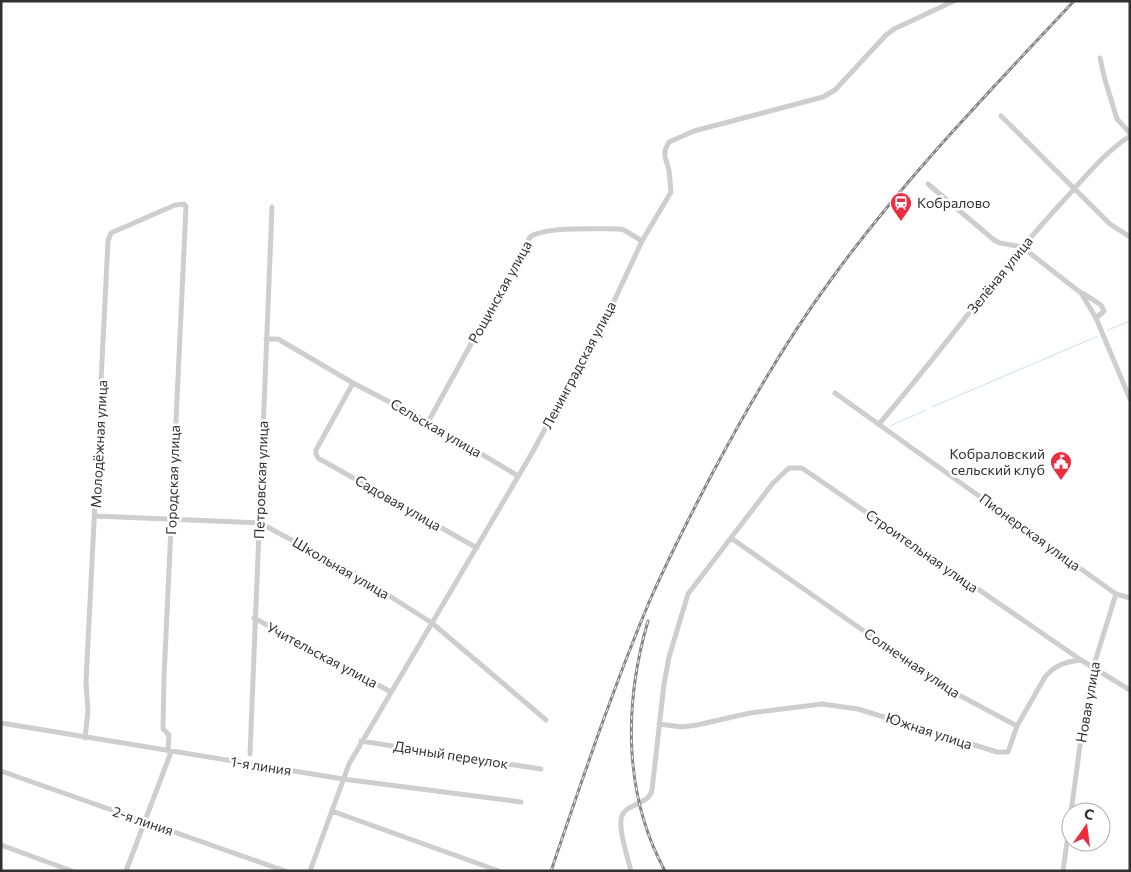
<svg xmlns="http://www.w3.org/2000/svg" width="1131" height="872" font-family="Commissioner,sans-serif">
<rect width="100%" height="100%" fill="#fff"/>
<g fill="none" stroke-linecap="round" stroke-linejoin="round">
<path stroke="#cae1ef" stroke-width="1" d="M1108,330L1130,321
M932,407L1098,336
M890,426L926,410"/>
<path stroke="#cecece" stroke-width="5" d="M1100,58L1105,80L1117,119L1130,133
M1001,116L1110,224L1130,237
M928,184L994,240L1000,243L1022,247L1081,293L1096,318L1130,399
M1084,294L1101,305L1104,311L1096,318
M266,339H278L353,383L428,422L518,476
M353,383L316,450V454L318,458L477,548
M835,393L1116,594L1130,598
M428,422L530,237C546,226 598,229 619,229L624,230L642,241
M879,424C943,350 999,270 1065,199C1085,177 1105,152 1130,136
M95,516L260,523L355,574L432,623L546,720
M731,538L944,687L1017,726L1045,677C1055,665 1065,662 1080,660
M254,618L391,692
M1,723L343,779L521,802
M659,724L682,727L697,725L750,713L822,704L858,709L997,752H1008L1017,726
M85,738L88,711L86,682L108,241L111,233L175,205L184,204L186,207L164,677L163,729L169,735L168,751
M361,741L541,769
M250,754L272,207
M1,771L285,871
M332,811L499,871
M1071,812L1085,709L1093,668L1116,594
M1,845L72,871
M126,871L171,752
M310,871L349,764L532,453L615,299L642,241L671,192L669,170L665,157V150L669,142L694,131L823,97L835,90L886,35L894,29L954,1
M631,871C628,858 616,824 623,814C625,809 631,807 635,805C643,801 650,799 652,790L664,684L669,657L688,594L773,483L789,468H802L1081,660L1130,690
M1063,871L1071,813"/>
<g stroke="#868686" stroke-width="3">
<path id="rail" d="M648,621C624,703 623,794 665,871
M551,871C582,780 613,688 650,600C669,557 690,516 712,474C747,408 785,342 830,281C902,181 990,91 1074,1"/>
</g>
<use href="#rail" stroke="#fff" stroke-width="1" stroke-dasharray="4" stroke-linecap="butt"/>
</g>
<defs>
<g id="station-pin" transform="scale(1.125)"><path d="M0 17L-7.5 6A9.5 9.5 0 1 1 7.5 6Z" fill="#f02b3d" stroke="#fff"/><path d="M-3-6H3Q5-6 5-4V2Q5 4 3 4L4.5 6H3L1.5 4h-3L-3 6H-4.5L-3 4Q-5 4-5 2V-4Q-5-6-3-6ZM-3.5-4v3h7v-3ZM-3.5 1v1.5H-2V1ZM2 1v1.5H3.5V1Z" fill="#fff"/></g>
<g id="civic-pin" transform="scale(1.125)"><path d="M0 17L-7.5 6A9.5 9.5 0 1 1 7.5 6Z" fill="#f02b3d" stroke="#fff"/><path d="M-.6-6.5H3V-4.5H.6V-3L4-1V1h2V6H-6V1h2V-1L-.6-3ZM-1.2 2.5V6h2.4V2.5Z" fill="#fff"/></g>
</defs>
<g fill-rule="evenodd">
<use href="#station-pin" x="901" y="203"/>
<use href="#civic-pin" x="1061" y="462"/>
</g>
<g text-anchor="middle" stroke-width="5" stroke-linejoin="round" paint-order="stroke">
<g font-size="14" fill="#313131" stroke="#fff" text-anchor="start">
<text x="917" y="208">Кобралово</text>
<text x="1045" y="459" text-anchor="end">Кобраловский<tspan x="1045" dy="16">сельский клуб</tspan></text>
</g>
<g font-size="14" fill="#313131" stroke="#fff">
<text transform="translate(1000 275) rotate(-51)" y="5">Зелёная улица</text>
<text transform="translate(500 292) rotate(-61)" y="5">Рощинская улица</text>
<text transform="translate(579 365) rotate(-62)" y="5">Ленинградская улица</text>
<text transform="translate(436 428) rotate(30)" y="5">Сельская улица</text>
<text transform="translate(99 444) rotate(-87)" y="5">Молодёжная улица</text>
<text transform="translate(173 480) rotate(-88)" y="5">Городская улица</text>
<text transform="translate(261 480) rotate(-88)" y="5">Петровская улица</text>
<text transform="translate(398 503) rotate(30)" y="5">Садовая улица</text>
<text transform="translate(1030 532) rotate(36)" y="5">Пионерская улица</text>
<text transform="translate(922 551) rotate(35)" y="5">Строительная улица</text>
<text transform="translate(341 568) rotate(30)" y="5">Школьная улица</text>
<text transform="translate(322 655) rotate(28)" y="5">Учительская улица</text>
<text transform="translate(912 663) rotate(34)" y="5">Солнечная улица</text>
<text transform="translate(1088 702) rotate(-80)" y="5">Новая улица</text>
<text transform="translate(929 731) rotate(18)" y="5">Южная улица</text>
<text transform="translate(451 755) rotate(9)" y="5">Дачный переулок</text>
<text transform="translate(261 766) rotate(9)" y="5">1-я линия</text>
<text transform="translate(143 821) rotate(19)" y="5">2-я линия</text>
</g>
</g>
<rect width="1131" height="872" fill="none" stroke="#313131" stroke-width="5"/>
<g transform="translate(1086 827) rotate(14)"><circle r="24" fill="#ffffff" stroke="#adadad"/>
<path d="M0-4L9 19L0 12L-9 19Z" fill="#f02b3d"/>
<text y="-8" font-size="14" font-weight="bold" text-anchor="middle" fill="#313131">С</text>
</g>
</svg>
